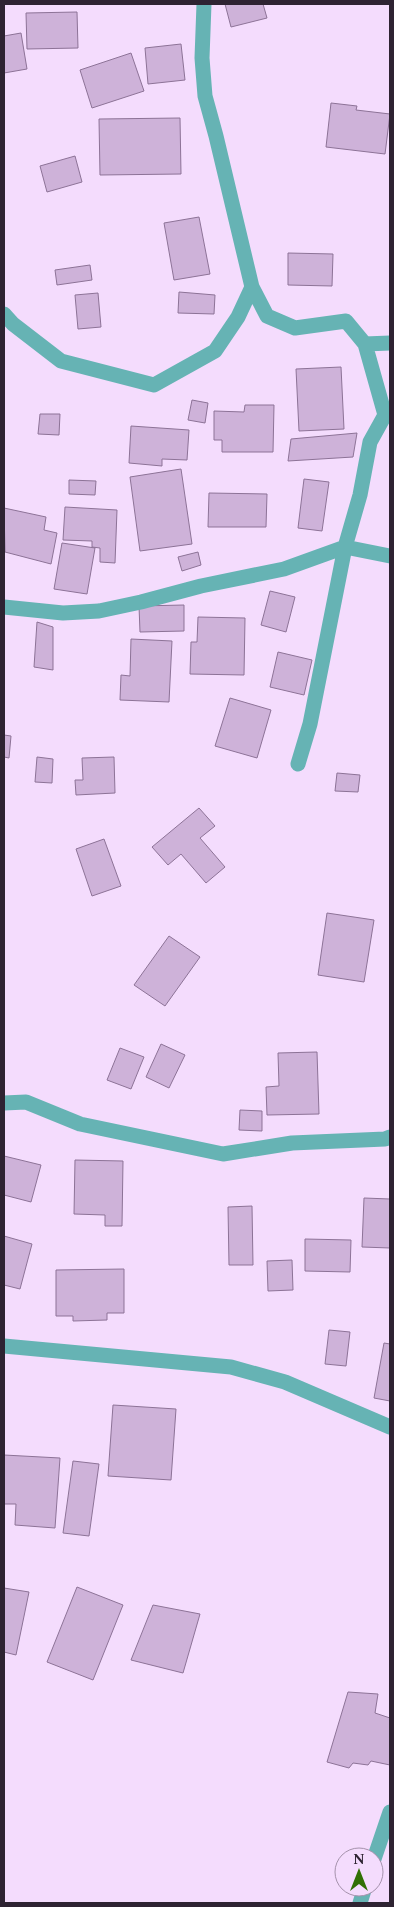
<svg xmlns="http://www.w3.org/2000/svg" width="394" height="1907" font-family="Spectral,serif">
<rect width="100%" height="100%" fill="#f4dcfd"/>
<path fill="#ceb2d9" stroke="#8d7397" d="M225,4H263L267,18L231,27Z
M77,12L78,48L27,49L26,13Z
M21,33L27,69L4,73V36Z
M181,44L185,80L148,84L145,48Z
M131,53L144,91L92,108L80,70Z
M331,103L357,106L356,110L390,114L385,154L326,147Z
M180,118L181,174L100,175L99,119Z
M75,156L82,182L47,192L40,166Z
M199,217L210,274L174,280L164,223Z
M288,253L333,254L332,286L288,285Z
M90,265L92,280L57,285L55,270Z
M179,292L215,295L214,314L178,313Z
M98,293L101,327L78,329L75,295Z
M341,367L344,429L299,431L296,369Z
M192,400L208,403L205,423L188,420Z
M245,405H274L273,452H222V440H214V411L244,412Z
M40,414H60L59,435L38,434Z
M131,426L189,430L187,460L162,459V466L129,463Z
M357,433L353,457L288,461L291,439Z
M181,469L192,544L140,551L130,477Z
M304,479L329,482L322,531L298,528Z
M69,480L96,481L95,495L69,494Z
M209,493L267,494L266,527H208Z
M65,507L117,510L115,563L100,562V548L92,547V541L63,540Z
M4,508L46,517L44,530L57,533L51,564L5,552Z
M62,543L95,548L87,594L54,589Z
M198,552L201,565L182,571L178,557Z
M270,591L295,597L286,632L261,625Z
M184,605V631L140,632L139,606Z
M198,617L245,618L244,675L190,674L191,642H197Z
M37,622L53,627V670L34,667Z
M131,639L172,641L169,702L120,700L121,675L130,676Z
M278,652L312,660L304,695L270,687Z
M230,698L271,710L257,758L215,746Z
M4,735L11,736L9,758L4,757Z
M37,757L53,759L52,783L35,782Z
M114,757L115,793L76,795L75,780H83L82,758Z
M337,773L360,775L358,792L335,791Z
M199,808L215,826L200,838L225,867L206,883L181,854L168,865L152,847Z
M104,839L121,886L92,896L76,849Z
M327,913L374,920L364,982L318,975Z
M169,936L200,957L165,1006L134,985Z
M161,1044L185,1055L169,1088L146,1077Z
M120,1048L144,1057L131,1089L107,1080Z
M317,1052L319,1114L267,1115L266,1087L279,1086L278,1053Z
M240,1110L262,1111V1131L239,1130Z
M4,1156L41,1165L31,1202L4,1195Z
M75,1160L123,1161L122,1226H105V1215L74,1214Z
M364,1198L390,1199V1248L362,1247Z
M252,1206L253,1265H229L228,1207Z
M4,1236L32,1244L20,1289L4,1285Z
M305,1239L351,1240L350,1272L305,1271Z
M292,1260L293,1290L268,1291L267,1261Z
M124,1269V1313H107V1320L73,1321V1316H56V1270Z
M329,1330L350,1332L346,1366L325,1364Z
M384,1343L390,1344V1401L374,1398Z
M113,1405L176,1409L171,1480L108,1476Z
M4,1455L60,1458L55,1528L15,1525L16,1504H4Z
M73,1461L99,1464L89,1536L63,1533Z
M77,1587L123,1605L93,1680L47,1662Z
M4,1588L29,1592L16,1655L4,1652Z
M153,1605L200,1614L183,1673L131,1660Z
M348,1692L378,1694L375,1713L390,1718V1765L371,1761L368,1765L353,1763L349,1768L327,1762Z"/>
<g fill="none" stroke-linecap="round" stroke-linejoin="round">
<path stroke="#66b3b4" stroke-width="15" d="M204,4L202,58L205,96L216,136L252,287L267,316L295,328L346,321L365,344L390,343
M4,314L13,324L61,361L154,385L215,351L238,317L252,287
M4,607L63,613L99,611L141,602L201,586L284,569L345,547L390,556
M298,764L310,724L345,547L360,495L370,442L385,415L365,344
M4,1103L26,1102L80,1124L223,1154L292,1143L385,1139L390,1137
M4,1346L231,1367L285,1382L390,1427
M374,1859L390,1812
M360,1903L365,1887"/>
</g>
<rect width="394" height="1907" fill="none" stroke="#2e2332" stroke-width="10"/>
<g transform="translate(359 1872)"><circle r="24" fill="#f4dcfd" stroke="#a592ac"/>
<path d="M0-4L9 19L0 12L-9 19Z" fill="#317005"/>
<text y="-8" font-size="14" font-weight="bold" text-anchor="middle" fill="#2e2332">N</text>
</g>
</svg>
